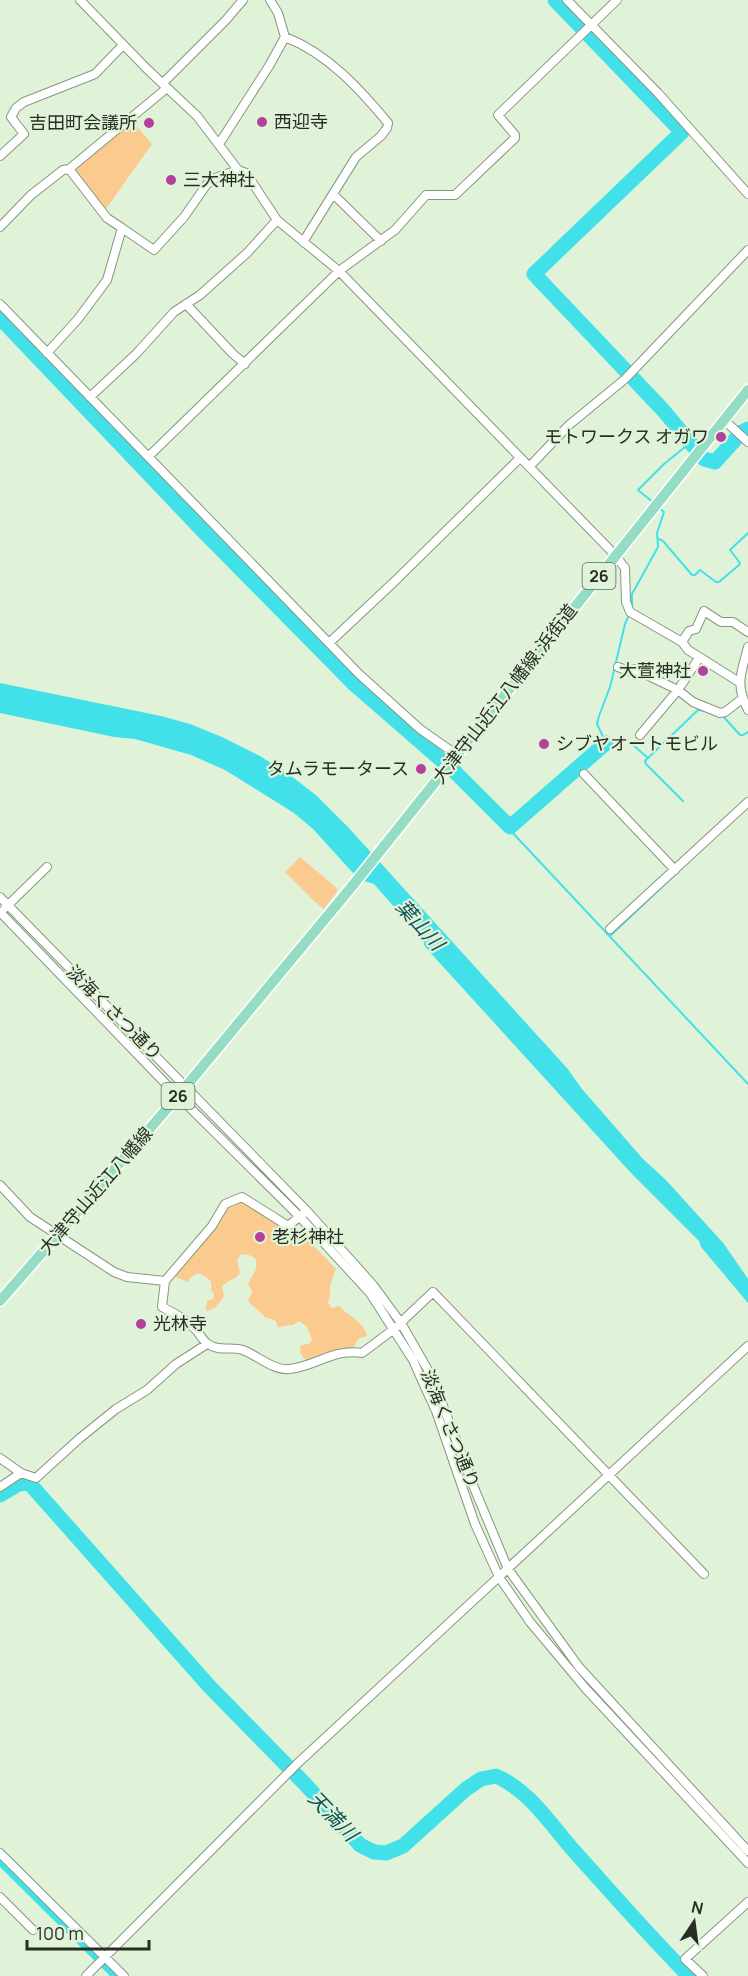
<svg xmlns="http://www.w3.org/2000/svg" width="748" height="1976" font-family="Manrope,'Noto Sans JP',sans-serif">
<rect width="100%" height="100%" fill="#e0f3d9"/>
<path fill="#faca8e" d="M133,122L152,144L106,209L73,169Z
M300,857L331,883L338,890L324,909L315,902L285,872Z
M242,1201L304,1236L336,1269L330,1286V1296L328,1302L331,1308L339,1306C348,1316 365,1322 367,1336L358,1339L354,1347L330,1351L305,1360L300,1352L301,1345L309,1344L312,1340L307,1327L299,1321L293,1325L278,1327L275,1320L266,1318L248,1301L252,1291L248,1284C253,1274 259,1269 255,1258L249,1255L241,1254L237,1260L240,1273C235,1280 228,1280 222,1286L224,1296L215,1308L206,1311L207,1301L213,1299L214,1294L211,1290C213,1279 208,1278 198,1273L191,1277L188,1282L176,1277L175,1274L226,1210L233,1205Z"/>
<path fill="#42e1e9" d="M0,683L161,716L190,724L222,737L260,756L290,775L317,796L347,826L567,1068L582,1089L643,1159L666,1180L724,1244L748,1279V1303L701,1247L699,1241L631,1173L427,949L424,945C424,940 422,933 416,932L374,884L361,880L354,874L313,829L294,813L225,770L191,755L135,739L114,737L0,713Z
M0,1857L119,1976H110L0,1867Z"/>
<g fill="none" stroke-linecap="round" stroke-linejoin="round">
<path stroke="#42e1e9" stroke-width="2" d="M654,503L638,490L664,464L690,443
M659,539L663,541L692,575H695L700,570L716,582H719L739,565L740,563L730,550L748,533
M632,607V594L658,547L657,533L664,512L658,507
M629,615L625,624L610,687L599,716L597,724L606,743L626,739L648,758L645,761L646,764L683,801
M722,715L740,735H743L748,732
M649,757L698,710L705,711
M510,827V830L748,1084
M610,936L682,868"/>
<path stroke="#42e1e9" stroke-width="15" d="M555,0L682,132L534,274L663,410L704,459L715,462L742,432L748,429
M0,318L205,533L353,683L454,771L510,827L606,743
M0,1495L20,1483L30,1484L209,1686L305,1784L360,1845L374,1852L386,1853L403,1846L466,1789L481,1779L496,1776C530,1791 550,1824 574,1851C612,1893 649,1936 689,1976"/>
<g stroke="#86977f" stroke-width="10">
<path id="minor" d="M80,0L147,69L197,116L238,170L246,173L277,220L339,271L615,555L625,568L626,602L630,612L682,642L688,650L739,682
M270,0L278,13L285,37C327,53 360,89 388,123L387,128L381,136L356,157L303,242
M567,0L658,93L748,194
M163,83L226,20L243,0
M219,144L269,66L285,37
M0,156L24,134L11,117L16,108L24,102L95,74L123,45
M69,169L107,218L122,228
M333,194L381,241
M0,227L31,195L63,170L69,169L167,88
M0,304L359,674L420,729L457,755
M186,304L233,354L245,364
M47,353L78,319L107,280L122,228L154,250L184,217L207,184L215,178L238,170
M90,397L136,354L174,312L200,295L247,253L277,220
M724,420L748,442
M149,456L339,271L395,230L426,195H455L515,138V135L498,115L617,0
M530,466L569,425L625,379L748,250
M682,642L689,631L696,629L704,611L721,622H733L748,632
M329,643L395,581L520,458
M748,647C741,674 735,684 748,710
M618,667L631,672L634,669L678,690L693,702L720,713L725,712L742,699
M640,735L678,690L699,658
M584,774L675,870
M0,897L307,1211L373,1285L401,1323L432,1377L475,1490L508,1569L579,1667L748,1851
M5,908L47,867
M0,912L165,1083L300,1217L370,1293L413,1360L424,1385L436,1411L475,1524L499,1577L530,1622L586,1689L748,1863
M610,929L748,802
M0,1185L30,1217L114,1272L127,1277L165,1281
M304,1213L288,1226L242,1197L225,1204L212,1226L165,1281L162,1307C175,1313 186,1319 196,1330C200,1334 203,1341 208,1344C219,1352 231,1346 243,1350C258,1356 274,1371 290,1369C316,1366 335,1348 362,1353L394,1329L433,1292L704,1574
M0,1458L21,1473L36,1478L80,1438L116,1409L147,1390L176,1364L207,1344
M0,1487L21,1473
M0,1853L124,1976
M0,1897L33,1930
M86,1976L298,1763L748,1346
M703,1976L685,1959L748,1902"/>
</g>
<g stroke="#fff" stroke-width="13">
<path id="major" d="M0,1301L178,1096L349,890L748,390"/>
</g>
<use href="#minor" stroke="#fff" stroke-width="8"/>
<use href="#major" stroke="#94dcc4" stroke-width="10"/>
</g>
<g fill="#b3409b" stroke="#e0f3d9" stroke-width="2">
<circle cx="262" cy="122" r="6"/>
<circle cx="149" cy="123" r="6"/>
<circle cx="171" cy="180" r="6"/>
<circle cx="721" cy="437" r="6"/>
<circle cx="703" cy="671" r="6"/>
<circle cx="544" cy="744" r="6"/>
<circle cx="421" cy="769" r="6"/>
<circle cx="260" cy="1237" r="6"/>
<circle cx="141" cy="1324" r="6"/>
</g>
<g text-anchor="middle" stroke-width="4.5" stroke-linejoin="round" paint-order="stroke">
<g fill="#e0f3d9" stroke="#5e695a" stroke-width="1.5">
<rect x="582.5" y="563" width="33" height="26" rx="4.5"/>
<rect x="161.5" y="1083" width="33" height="26" rx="4.5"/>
</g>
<g font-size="16" font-weight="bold" fill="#272e24">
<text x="599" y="582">26</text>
<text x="178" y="1102">26</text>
</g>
<g font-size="18" fill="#272e24" stroke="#e0f3d9" text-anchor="start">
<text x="274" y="128">西迎寺</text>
<text x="137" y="129" text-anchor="end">吉田町会議所</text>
<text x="183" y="186">三大神社</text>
<text x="709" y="443" text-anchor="end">モトワークス オガワ</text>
<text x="691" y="677" text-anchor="end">大萱神社</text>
<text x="556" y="750">シブヤオートモビル</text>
<text x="409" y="775" text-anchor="end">タムラモータース</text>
<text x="272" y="1243">老杉神社</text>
<text x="153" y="1330">光林寺</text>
</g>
<g font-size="18" fill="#272e24" stroke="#e0f3d9">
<text transform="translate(505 694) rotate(-52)" y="6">大津守山近江八幡線;浜街道</text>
<text transform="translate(114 1013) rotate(45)" y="6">淡海くさつ通り</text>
<text transform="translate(96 1191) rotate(-49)" y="6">大津守山近江八幡線</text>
<text transform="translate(450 1429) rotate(68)" y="6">淡海くさつ通り</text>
</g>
<g font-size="20" font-style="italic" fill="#115457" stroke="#e0f3d9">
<text transform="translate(420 925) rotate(48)" y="7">葉山川</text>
<text transform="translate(333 1816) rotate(46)" y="7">天満川</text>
</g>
</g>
<g transform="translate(694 1922) rotate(13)" stroke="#e0f3d9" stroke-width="4.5" paint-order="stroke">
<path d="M0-4.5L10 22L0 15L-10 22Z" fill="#272e24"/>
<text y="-9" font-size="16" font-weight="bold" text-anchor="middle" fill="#272e24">N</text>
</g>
<path d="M27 1940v9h122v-9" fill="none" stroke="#272e24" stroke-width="3"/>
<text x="36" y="1940" font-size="18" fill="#272e24" stroke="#e0f3d9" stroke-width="4.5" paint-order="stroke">100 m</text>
</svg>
